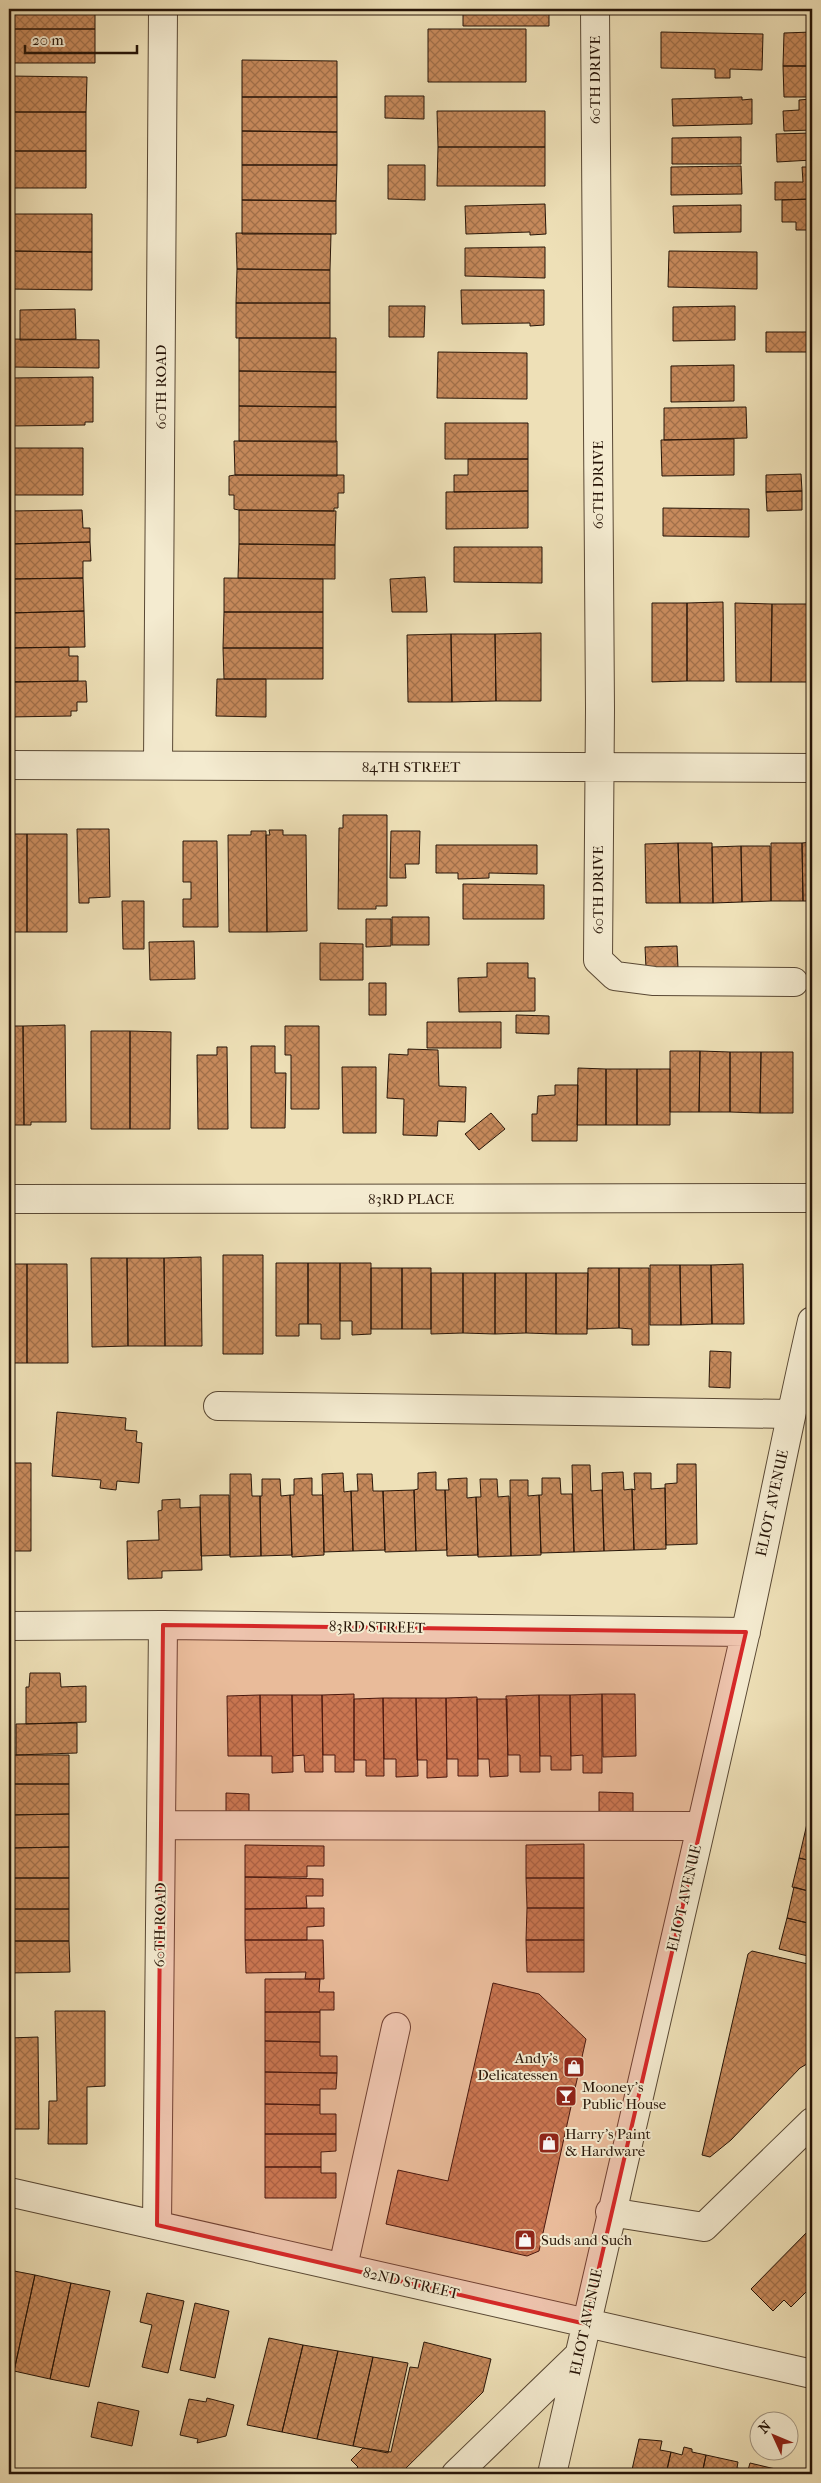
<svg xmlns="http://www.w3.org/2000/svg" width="821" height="2483" font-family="'IM FELL French Canon',serif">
<defs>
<pattern id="building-cross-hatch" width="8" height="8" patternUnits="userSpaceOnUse" patternTransform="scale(1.25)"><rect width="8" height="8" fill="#c78a5c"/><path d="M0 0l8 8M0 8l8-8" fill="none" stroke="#a2704a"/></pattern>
</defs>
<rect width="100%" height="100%" fill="#eee0b7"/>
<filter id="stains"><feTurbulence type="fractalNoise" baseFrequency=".004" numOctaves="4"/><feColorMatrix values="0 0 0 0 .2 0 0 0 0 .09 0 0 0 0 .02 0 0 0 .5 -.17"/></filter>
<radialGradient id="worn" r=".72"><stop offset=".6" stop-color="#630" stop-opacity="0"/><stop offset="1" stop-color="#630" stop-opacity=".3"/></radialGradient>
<path fill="url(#building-cross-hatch)" stroke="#271508" d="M9,9H95V29H9Z
M463,9H549V26H463Z
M9,29H95V63H9Z
M428,29H526V82H428Z
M661,32L763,34L762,70L730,69V78H715V69L661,68Z
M812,32V66H783L784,33Z
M242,60L337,61V97H242Z
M783,66H812V97H784Z
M9,76L87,77L86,112H9Z
M385,96H424V119L385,118Z
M242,97H337V132L242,131Z
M742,97V100L752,99V124L673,126L672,99Z
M811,99L812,130L784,131L783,111L799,110V100Z
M437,111H545V147H438Z
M9,112H86V151H9Z
M242,131L337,132V165H242Z
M812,133V160L777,162L776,134Z
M741,137V164H672V138Z
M438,147H545V186H437Z
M9,151H86V188H9Z
M242,165H337L336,201L242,200Z
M388,165H425V200L388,199Z
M741,166L742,194L671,195V167Z
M802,167H812V199L775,200V182H803Z
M812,199V230H796V222H782V200Z
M242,200L336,201V234H242Z
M545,204L546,234L530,235V232L466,234L465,206Z
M741,205V232L674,233L673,206Z
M9,214H92V252L9,251Z
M236,233L331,234L330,270L237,269Z
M545,247V278L465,276V248Z
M9,251L92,252V290L9,289Z
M669,251L757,252V289L668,287Z
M237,269L330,270V303H236Z
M461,290H544V325L530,326V323L462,324Z
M236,303H330V338H236Z
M389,306H425L424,337H389Z
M735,306V340L673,341V307Z
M75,309L76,339L20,340V310Z
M766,332H812V352H766Z
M239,338H336V372L239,371Z
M9,339L99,340V368L10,367Z
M438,352L527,353V399L437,398Z
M734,365V401L671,402V366Z
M239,371L336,372V407L239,406Z
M93,377V422H85V425L11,426V378Z
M239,406L336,407V442L239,441Z
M746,407L747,438L664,440V408Z
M445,423H528V459H445Z
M734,439V475L662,476L661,440Z
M234,441H337V476L235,475Z
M9,448H83V495H9Z
M468,459H528V491L454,492V475H468Z
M801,474L802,491L766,492V475Z
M235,475H344V493H338V508H334V511L239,510L234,509V495H229V476Z
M528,491V528L446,529V492Z
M802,491V510L767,511L766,492Z
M663,508L749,509V537L663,536Z
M82,510L83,528H90V542L9,544V511Z
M239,510L336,511L335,545L239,544Z
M90,542L91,561H83V578L9,579V544Z
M239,544L335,545V579L238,578Z
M454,547H542V583L454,582Z
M425,577L427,612H392L390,579Z
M83,578L84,611L9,613V579Z
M224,578L323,579V612H224Z
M723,602L724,681H687V603Z
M652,603H687V681L652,682Z
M735,603L772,604L771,682H736Z
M772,604H807V682H771Z
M84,611L85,647L9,648V613Z
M224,612H323V648H223Z
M541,633V701H496L495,634Z
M451,634L452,702H408L407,635Z
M451,634H495L496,701L452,702Z
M69,647V656H78V681L9,682V648Z
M223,648H323V679H224Z
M217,679H266V717L216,716Z
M86,681L87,702H77V711H71V716L9,717V682Z
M343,815H387V906H376V909H338L339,828H343Z
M77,829H109L110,897L89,898V903H79Z
M269,830H283V835H306L307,931L267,932L266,835H270Z
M251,831H266L267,932H229L228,835H251Z
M391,831H420L419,864H405L406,878H390Z
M9,834H27V932H9Z
M27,834H67V932H27Z
M183,841H217L218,927H183V899H191V882H183Z
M812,842V901H803L802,843Z
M678,843L680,903H646L645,844Z
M678,843H712L713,903H680Z
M771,843H802L803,901H771Z
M436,845H537V874L489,873V878L458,879V873H436Z
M741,846L742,902L713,903L712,847Z
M741,846H770L771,901L742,902Z
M463,884L544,885V919H463Z
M122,901H144V949H123Z
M392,917H429V945H392Z
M366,919H391V946L366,947Z
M194,941L195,979L150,980L149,942Z
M320,943L363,944V980H320Z
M677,946L678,968H646L645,947Z
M487,963H528V978H535V1011L459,1012L458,978L487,977Z
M369,983H386V1015H369Z
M516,1015L549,1016V1034L516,1033Z
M427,1022H501V1048H427Z
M65,1025L66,1122H31V1125H24L23,1026Z
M9,1026H23L24,1125H9Z
M285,1026H319V1109H291V1055H285Z
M91,1031H130V1129H91Z
M130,1031L171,1032L170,1129H130Z
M251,1046H275V1073H286L285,1128H251Z
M217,1047H227L228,1129H198L197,1055H217Z
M408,1049L438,1050L439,1086L466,1087L465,1122L438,1121L437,1136L403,1135L404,1099L387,1098L389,1054L408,1055Z
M670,1051H700L699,1112H670Z
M700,1051L730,1052V1112H699Z
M730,1052H761L760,1113L730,1112Z
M761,1052H793V1113H760Z
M342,1067H376V1133H343Z
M578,1068L606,1069V1125H577Z
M606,1069H637V1125H606Z
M637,1069H670V1125H637Z
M555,1085H578L577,1141H532V1114H537L538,1096L555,1095Z
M491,1113L505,1129L479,1150L465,1134Z
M223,1255H263V1354H223Z
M201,1257L202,1346H165L164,1258Z
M91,1258H127L128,1346L92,1347Z
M127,1258H164L165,1346H128Z
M276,1263H308V1324H299V1336H276Z
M308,1263H340V1339H321V1324H308Z
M340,1263H371V1334L352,1335V1321H340Z
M9,1264H27V1363H9Z
M27,1264H67L68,1363H27Z
M743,1264L744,1324H712L711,1265Z
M650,1265H680L681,1325H650Z
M680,1265H711L712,1324L681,1325Z
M371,1268H402V1329H371Z
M402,1268H431V1329H402Z
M588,1268H619V1328L587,1329Z
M619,1268H649V1345H632V1329L619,1328Z
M431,1273H463V1333L431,1334Z
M463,1273H495V1334L463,1333Z
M495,1273H526V1333L495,1334Z
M526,1273H556V1334L526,1333Z
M556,1273H588L587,1334H556Z
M710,1351L731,1352L730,1388L709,1387Z
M57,1412L126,1418L125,1430L137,1431L136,1442L142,1443L139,1483L117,1481L116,1490L100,1488L101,1480L52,1476Z
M9,1463H31V1551H9Z
M677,1464H696L697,1544L666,1545L665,1484L677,1483Z
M572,1465H590L591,1491L602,1490L604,1551L574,1552Z
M436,1472V1490H445L447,1550L416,1551L414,1490L418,1489V1473Z
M623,1472L624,1490L632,1489L634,1550L604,1551L602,1473Z
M343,1473L344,1492L351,1491L353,1551L324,1552L322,1474Z
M634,1473H651V1489L665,1488L666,1549L634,1550L632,1489L635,1490Z
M230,1474H251L252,1496H260L261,1556L230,1557Z
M357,1474H372L373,1491H383L385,1550L353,1551L351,1491H358Z
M312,1478V1495H323L324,1555L292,1557L290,1495H294V1479Z
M467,1478V1498L476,1497L478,1555L447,1556L445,1490H449L448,1479Z
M542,1478H560L561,1494H572L574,1552L541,1553L539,1495H542Z
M262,1479H280L281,1496L290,1495L292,1555L261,1556L260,1496H262Z
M480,1479H497L498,1497L509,1496L511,1556L478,1557L476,1497H481Z
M510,1480H528V1496L539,1495L541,1555L511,1556Z
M414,1490L416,1551L385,1552L383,1491Z
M200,1495H229L230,1555L201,1556Z
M180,1499V1508L200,1507L202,1570L162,1571V1578L128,1579L127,1541L159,1540L158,1511L162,1510V1500Z
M30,1673H60L61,1687L86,1686V1722L26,1724V1687H29Z
M354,1694V1772H335V1755H323L322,1695Z
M602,1694V1773H583V1755L571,1756L570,1695Z
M602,1694H635L636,1756L603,1757Z
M260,1695L261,1756H228L227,1696Z
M260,1695H292L293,1772L272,1773V1756H261Z
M292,1695H322L323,1772H305L304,1755L293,1756Z
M539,1695L540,1772H520V1755H508L506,1696Z
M539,1695H570L571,1770H551V1756H540Z
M477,1697L478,1776H458V1759H447L446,1698Z
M383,1698L384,1776H366V1760H354V1699Z
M383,1698H416L418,1776L396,1777V1759H384Z
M416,1698H446L447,1777L427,1778V1760H417Z
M477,1699H507L508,1776L490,1777L489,1759H478Z
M77,1723V1753L16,1755V1724Z
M9,1755H69V1784H9Z
M9,1784H69V1814L9,1815Z
M599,1792L633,1793V1814L599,1813Z
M226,1793L249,1794V1813L226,1812Z
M812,1802V1829L806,1828Z
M69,1814V1847L9,1848V1815Z
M806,1828L812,1829V1861L799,1858Z
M584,1844V1878H526V1845Z
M245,1845L324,1846V1866H307V1877H245Z
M69,1847V1878H9V1848Z
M799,1858L812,1861V1892L792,1887Z
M245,1877L323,1879V1896H306L307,1908L245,1909Z
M9,1878H69V1909H9Z
M526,1878H584V1908H527Z
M794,1887L812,1892V1924L787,1918Z
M324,1908V1926L307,1927V1940H245V1909Z
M527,1908H584V1940H526Z
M9,1909H69V1941H9Z
M787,1918L812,1924V1957L779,1949Z
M245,1940H323L324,1979H305L306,1972L246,1973Z
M526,1940H584V1972H527Z
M9,1941H69L70,1972L9,1973Z
M752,1951L812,1965V2061L800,2068L731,2140L710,2157L702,2155L748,1954Z
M265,1979H320L319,1992H334V2010H320V2012H265Z
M493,1983L539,1994L586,2039L539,2251L527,2256L386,2224L398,2170L448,2181Z
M55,2011H105V2086L87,2087V2144H48L49,2101H57Z
M265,2012H320V2042L265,2041Z
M38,2037L39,2129H9V2038Z
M265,2041L320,2042V2056H337V2073L265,2072Z
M265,2072L337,2073L336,2089H320V2105L265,2104Z
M265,2104L320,2105V2114H336V2134H265Z
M265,2134H336V2151L321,2152V2167H265Z
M265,2167H321V2173H336V2198H265Z
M812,2227V2286L791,2307L784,2300L773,2311L751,2289Z
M9,2270L35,2275L14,2371L9,2370Z
M35,2275L71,2283L50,2379L14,2371Z
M71,2283L110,2291L89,2387L50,2379Z
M147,2293L184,2301L168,2373L142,2367L152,2325L140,2322Z
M195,2303L229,2311L215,2378L180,2370Z
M269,2338L303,2345L282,2432L247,2425Z
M424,2342L491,2359L483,2392L400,2474H350L358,2467L351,2460L363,2448L391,2452L410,2367L418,2368Z
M303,2345L338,2351L317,2439L282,2432Z
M338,2351L373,2357L353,2446L317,2439Z
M373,2357L408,2363L388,2453L353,2446Z
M207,2398L234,2405L226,2436L197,2443L198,2439L180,2435L189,2399L206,2402Z
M98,2402L139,2411L132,2446L91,2437Z
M639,2439L662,2441L660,2450L671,2452L666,2474H631Z
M684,2447L692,2449V2452L706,2455L702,2474H666L671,2452L682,2455Z
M706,2455L738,2462L736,2474H702Z
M750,2463L771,2468L770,2474H736L737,2468L748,2470Z
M771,2468L797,2473L770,2474Z"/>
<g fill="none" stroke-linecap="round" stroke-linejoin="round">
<g stroke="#594834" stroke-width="30">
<path id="minor" d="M595,9L600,709L598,960L615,976L654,981L794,982
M9,765L812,768
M158,765L163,9
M9,1199L812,1198
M218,1406L790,1414
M9,1626L163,1625L746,1632
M161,1825L701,1826
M9,2192L812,2374
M610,2212L704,2227L812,2122
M157,2225L163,1625
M343,2267L396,2027
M456,2474L579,2355
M552,2474C614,2194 682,1915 745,1635C768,1530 788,1425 812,1321"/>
</g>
<use href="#minor" stroke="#f4ebd0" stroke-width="28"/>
</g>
<path fill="#d62828" fill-opacity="0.2" stroke="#d62828" stroke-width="4" stroke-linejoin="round" d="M163,1625L746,1632L586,2324L157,2225Z"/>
<defs>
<g id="shop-square" transform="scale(1.125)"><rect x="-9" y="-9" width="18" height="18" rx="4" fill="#8f2418" stroke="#f4ebd0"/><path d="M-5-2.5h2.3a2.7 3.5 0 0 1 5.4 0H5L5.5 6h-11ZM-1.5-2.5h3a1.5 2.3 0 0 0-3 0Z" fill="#fff"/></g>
<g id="bar-square" transform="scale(1.125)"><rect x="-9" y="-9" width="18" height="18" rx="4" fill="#8f2418" stroke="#f4ebd0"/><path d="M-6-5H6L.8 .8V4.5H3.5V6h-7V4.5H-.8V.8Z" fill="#fff"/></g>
</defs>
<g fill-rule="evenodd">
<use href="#shop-square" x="574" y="2067"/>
<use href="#bar-square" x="566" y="2096"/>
<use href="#shop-square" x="549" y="2143"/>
<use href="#shop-square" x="525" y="2240"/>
</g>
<g text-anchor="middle" stroke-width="4" stroke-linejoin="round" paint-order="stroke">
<g font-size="15" fill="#271508" stroke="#f4ebd0">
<text transform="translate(595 80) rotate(-90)" y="5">60TH DRIVE</text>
<text transform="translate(161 387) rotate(-90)" y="5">60TH ROAD</text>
<text transform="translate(598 485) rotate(-90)" y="5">60TH DRIVE</text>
<text x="411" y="772">84TH STREET</text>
<text transform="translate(598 890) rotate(-90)" y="5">60TH DRIVE</text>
<text x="411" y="1204">83RD PLACE</text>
<text transform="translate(772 1503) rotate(-78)" y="5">ELIOT AVENUE</text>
<text transform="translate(377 1627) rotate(1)" y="5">83RD STREET</text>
<text transform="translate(684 1898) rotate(-77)" y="5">ELIOT AVENUE</text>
<text transform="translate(160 1925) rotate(-89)" y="5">60TH ROAD</text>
<text transform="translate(411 2283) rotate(13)" y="5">82ND STREET</text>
<text transform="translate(586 2322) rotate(-78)" y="5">ELIOT AVENUE</text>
</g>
<g font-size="15" fill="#271508" stroke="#f4ebd0" text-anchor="start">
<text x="558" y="2063" text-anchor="end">Andy's<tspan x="558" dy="17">Delicatessen</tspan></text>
<text x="582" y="2092">Mooney's<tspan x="582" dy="17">Public House</tspan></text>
<text x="565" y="2139">Harry's Paint<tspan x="565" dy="17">&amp; Hardware</tspan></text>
<text x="541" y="2245">Suds and Such</text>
</g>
</g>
<rect width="821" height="2483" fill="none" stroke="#eee0b7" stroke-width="30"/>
<rect x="10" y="10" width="801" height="2463" fill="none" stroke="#271508" stroke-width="2.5"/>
<rect x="15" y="15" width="791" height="2453" fill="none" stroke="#271508"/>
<g transform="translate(774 2436) rotate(314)"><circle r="24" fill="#f4ebd0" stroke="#a29580"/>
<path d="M0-4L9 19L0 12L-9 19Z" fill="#8f2418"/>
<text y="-8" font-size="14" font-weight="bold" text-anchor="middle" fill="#271508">N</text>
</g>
<path d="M25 45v8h112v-8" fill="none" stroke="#271508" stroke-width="2.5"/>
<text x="32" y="45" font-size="15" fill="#271508" stroke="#f4ebd0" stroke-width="4" paint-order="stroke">20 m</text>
<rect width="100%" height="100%" filter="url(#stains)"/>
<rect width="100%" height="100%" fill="url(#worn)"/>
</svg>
